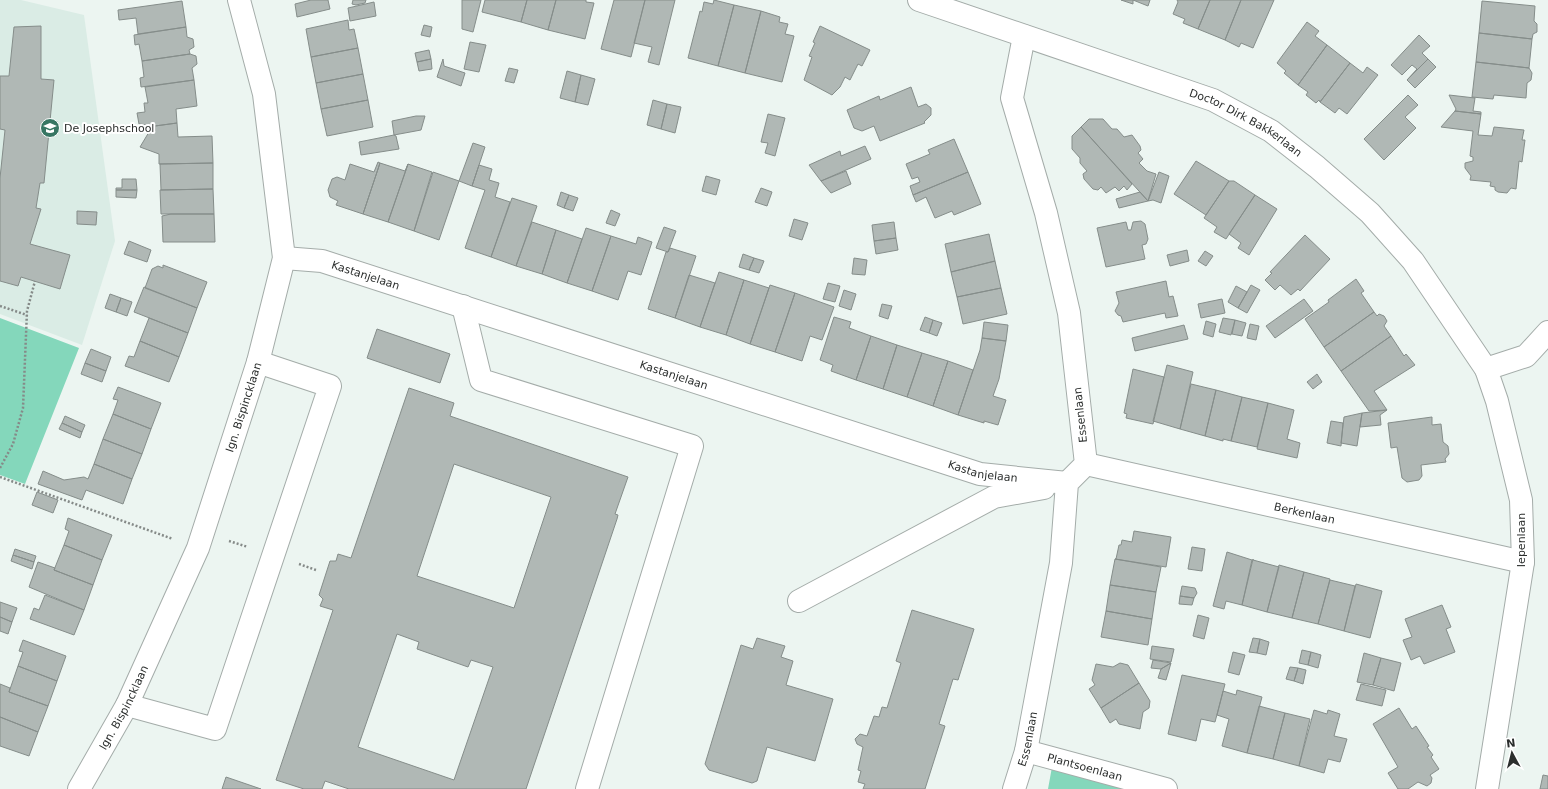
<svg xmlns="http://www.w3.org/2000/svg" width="1548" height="789" font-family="'DejaVu Sans',sans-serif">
<rect width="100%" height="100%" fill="#ecf5f1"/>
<path fill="#daece5" d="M0,0H21L84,15L115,241L82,345L0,314Z"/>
<path fill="#84d7bb" d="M0,318L79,348L25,484L0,475Z
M1052,767L1130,789H1048Z"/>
<path fill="#b0b8b5" stroke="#858d8a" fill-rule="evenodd" d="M311,0H328L330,9L297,17L295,4Z
M353,0H366L365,3L356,5L352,4Z
M462,0H481L473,32L462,29Z
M485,0H527L521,22L482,12Z
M527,0H556L548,30L521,22Z
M556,0H586V2L594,3L585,39L548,30Z
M614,0H645L631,57L601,49Z
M645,0H675L659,65L648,62L652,47L634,43Z
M714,0L734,5L718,66L688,58L700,11L702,12L704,2L713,4Z
M1121,0H1150L1148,6L1133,0V4Z
M1177,0H1210L1198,29L1183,23L1185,19L1173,14L1178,2Z
M1210,0H1241L1225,40L1198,29Z
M1241,0H1274L1253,48L1241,43L1239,47L1225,40Z
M182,1L186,27L138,34L136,18L119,20L118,10Z
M1482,1L1535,6L1534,21L1537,24V32L1533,34L1532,39L1479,33Z
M374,2L376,16L350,21L348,8Z
M734,5L761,11L745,73L718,66Z
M761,11L780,17L779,22L788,24L785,34L794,36L782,82L745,73Z
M348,20L349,30L354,29L358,48L311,57L306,29Z
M1307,22L1319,31L1315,36L1327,45L1298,85L1284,73L1286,71L1277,63Z
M424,25L432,27L430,37L421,35Z
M41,26V79L54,80L44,183H40L36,208L41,209L30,244L70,255L60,289L21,277L18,286L0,281V178L5,130L0,129V76H9L14,27Z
M820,26L870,50L862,66L858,64L850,80L845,77L840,87L832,95L804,80L812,57L809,56L815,43L813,42Z
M186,27L187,37L193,39L194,47L189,50L190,54L142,61L139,44L135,45L134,35Z
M1479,33L1532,39L1529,68L1476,62Z
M1419,35L1430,46L1422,53L1428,59L1407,80L1417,69L1412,65L1402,75L1391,65Z
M470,42L486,45L479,72L464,69Z
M1327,45L1350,63L1320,102L1319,100L1316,103L1306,95L1308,92L1298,85Z
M358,48L363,74L316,83L311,57Z
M429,50L431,59L417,62L415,53Z
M190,54L196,56L197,64L192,68L194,80L141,87L140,78L144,77L142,61Z
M431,59L432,69L419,71L417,62Z
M443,59L444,66L465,73L461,86L437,77Z
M1428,59L1436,67L1415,88L1407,80Z
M1476,62L1529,68L1532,73L1531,80L1527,83L1526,98L1494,95L1493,99L1472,97Z
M1350,63L1363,73L1367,67L1378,75L1347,114L1339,108L1335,113L1320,102Z
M509,68L518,70L514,83L505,81Z
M567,71L581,75L575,102L560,98Z
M363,74L368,100L321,109L316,83Z
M581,75L595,79L588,105L575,102Z
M194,80L197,106L176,109L177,123L155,126L139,124L137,113L145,112L144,103H148L145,87Z
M911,87L918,107L926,104L931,108V115L924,122L925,123L880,141L874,126L862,131L854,128L847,110L879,96L880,100Z
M1408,95L1418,105L1405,117L1416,128L1384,160L1364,139Z
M1449,95L1475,98L1473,111L1481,112V114L1455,111L1456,109Z
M368,100L373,127L327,136L321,109Z
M653,100L667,104L661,129L647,125Z
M667,104L681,107L675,133L661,129Z
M1455,111L1481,114L1478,135L1492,136L1494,127L1524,130L1522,140H1525L1522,162L1519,161L1516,189L1511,188L1507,193L1498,192L1495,190V187L1490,186L1491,182L1470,180L1471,176L1465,168V163L1473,161V157L1470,156L1473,131L1441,127Z
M768,114L785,118L775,156L765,153L768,143L761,142Z
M416,116H425L421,130L394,135L392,121Z
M1089,119H1103L1112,129H1117L1124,137L1132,135L1140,146L1141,150L1138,153L1143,159L1139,163L1147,171L1156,174L1148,201L1081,127Z
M177,123L178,137L212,136L213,163L159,164V154L140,147L149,132L155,131V126Z
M1081,127L1132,184L1127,190L1124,186L1119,191L1115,187L1106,193L1101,187L1098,190L1093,189L1084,179L1083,174L1087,171L1080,163V158L1072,149V136Z
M394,135L396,136L399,149L361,155L359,142Z
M954,139L968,172L913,195L910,186L920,182L918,177L912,179L906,164L930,154L928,150Z
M473,143L485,147L472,186L459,181Z
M865,146L871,159L821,181L809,165L840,151L841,156Z
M1196,161L1229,181L1206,215L1174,194Z
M378,162L380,163L363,214L336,205L338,201L330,197L328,190L332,179L337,177L345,180L350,164L374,172Z
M213,163V189L161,190L160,164Z
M380,163L405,171L408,164L388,222L363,214Z
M408,164L432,172L414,231L388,222Z
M479,165L492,169L489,180L499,183L495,197L510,202L491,257L465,248L485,190L472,186Z
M846,171L851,184L831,193L821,181Z
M433,172L459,181L439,240L414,231Z
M968,172L981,204L954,215L952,211L935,218L926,197L916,202L913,195Z
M1159,172L1169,176L1161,203L1153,200L1148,201Z
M706,176L720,180L716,195L702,191Z
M122,179H136L137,190H116V188H122Z
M1229,181H1234L1255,195L1226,239L1214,232L1217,227L1204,218Z
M761,188L772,192L767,206L755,202Z
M213,189L214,214H161L160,190Z
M116,190H137L136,198L116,197Z
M561,192L569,195L564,208L557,205Z
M1140,192L1148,201L1119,208L1116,199Z
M569,195L578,198L573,211L564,208Z
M1255,195L1277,209L1249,255L1238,248L1241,243L1229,234Z
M512,198L537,206L516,266L491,257Z
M611,210L620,214L615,226L606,223Z
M77,211L97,212L96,225L77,224Z
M171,214H214L215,242H163L162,216Z
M794,219L808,223L802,240L789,236Z
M1141,221L1145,224L1148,239L1146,244L1142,245L1145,259L1106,267L1097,228L1126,222L1128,230H1131L1133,222Z
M532,222L556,230L542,274L516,266Z
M894,222L896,238L874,241L872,225Z
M664,227L676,231L668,252L656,248Z
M586,228L611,236L592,291L567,283Z
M556,230L582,239L567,283L542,274Z
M989,234L995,261L951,272L945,244Z
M1305,235L1330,259L1300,291L1298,289L1291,295L1280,285L1275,290L1265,280L1272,273L1270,272Z
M611,236L636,244L638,237L652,242L641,275L628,271L618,300L592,291Z
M896,238L898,250L876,254L874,241Z
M129,241L151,250L147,262L124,254Z
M670,248L696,256L675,318L648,309L666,252H668Z
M1187,250L1189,261L1170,266L1167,255Z
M1205,251L1213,256L1206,266L1198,261Z
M743,254L754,258L749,270L739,267Z
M754,258L764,261L759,273L749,270Z
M854,258L867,260L865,275L852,274Z
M995,261L1001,288L957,297L951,272Z
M163,265L207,282L197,308L145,288L152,269L158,266L163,268Z
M719,272L744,280L726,335L700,327Z
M689,275L715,283L700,327L675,318Z
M1356,279L1364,291L1361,293L1374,312L1324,347L1305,319L1329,302L1328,300Z
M744,280L769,288L750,344L726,335Z
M1166,281L1169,297L1173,296L1178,316L1166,318L1165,313L1123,322L1121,316L1118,315L1115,311L1119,303L1116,292Z
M828,283L840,286L835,302L823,299Z
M770,285L795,293L775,352L750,344Z
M1251,285L1260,290L1247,313L1238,308Z
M1236,286L1247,292L1238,308L1228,302Z
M144,287L197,308L188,333L134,312Z
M1001,288L1007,314L963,324L957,297Z
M844,290L856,294L851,310L839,306Z
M795,293L834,307L822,340L810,336L802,361L775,352Z
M110,294L121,298L116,312L105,308Z
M121,298L132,302L127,316L116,312Z
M1222,299L1225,313L1201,318L1198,304Z
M1304,299L1313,311L1275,338L1266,326Z
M882,304L892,306L888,319L879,316Z
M1374,312L1377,316L1379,314L1384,316L1387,321L1384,326L1391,336L1341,371L1324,347Z
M834,317L851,322L849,328L871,336L856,380L831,371L833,365L820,360Z
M925,317L933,320L929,333L920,330Z
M149,318L188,333L179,357L140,341Z
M1223,318L1235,320L1231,335L1219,332Z
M933,320L942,323L937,336L929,333Z
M1235,320L1246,323L1242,336L1232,334Z
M1206,321L1216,324L1213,337L1203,334Z
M984,322L1008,325L1006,341L982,338Z
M1250,324L1259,326L1256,340L1247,338Z
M1184,325L1188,339L1135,351L1132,338Z
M377,329L450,354L440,383L367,358Z
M871,336L897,345L883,389L856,380Z
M1391,336L1404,356L1406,354L1415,365L1374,391L1387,410L1369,411L1341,371Z
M982,338L1006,341L999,379L993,396L1006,400L998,425L984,421V423L958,415L980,350Z
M140,341L179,357L169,382L125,366L129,356L134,357Z
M897,345L922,353L907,397L883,389Z
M91,349L111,357L106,371L85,363Z
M922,353L948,361L933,406L907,397Z
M948,361L973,370L958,415L933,406Z
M85,363L106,371L102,382L81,374Z
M1167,365L1193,372L1180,429L1153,421Z
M1133,369L1164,377L1153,424L1126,418L1127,414L1124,413Z
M1317,374L1322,382L1313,389L1307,382Z
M1191,384L1216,390L1205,436L1180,429Z
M118,387L161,403L151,429L113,414L118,400L113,399Z
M409,388L454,403L450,416L628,477L615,514L618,515L617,519L526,789H349L325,781L322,789H304L276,780L333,610L320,606L323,599L319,595L330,561H336L338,554L351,558ZM454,464L551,497L514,608L417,576ZM397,634L419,642L417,649L468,667L471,660L493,667L454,780L358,747Z
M1216,390L1242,397L1231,441L1223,439V441L1205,436Z
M1242,397L1268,403L1257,447L1231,441Z
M1268,403L1294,410L1287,439L1300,443L1297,458L1257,449Z
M1387,410L1380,415L1381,425L1360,427L1362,413Z
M1362,413L1357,446L1341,443L1344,417Z
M113,414L151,429L142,454L103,439Z
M65,416L85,425L82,432L62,423Z
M1432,417V425L1441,424L1443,442L1448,446L1449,454L1445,459L1446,462L1421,465L1422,476L1419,480L1407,482L1402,478L1397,447L1391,448L1388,423Z
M1331,421L1343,423L1341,446L1327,443Z
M62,423L82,432L80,438L59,429Z
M103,439L142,454L132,479L94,464Z
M94,464L132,479L123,504L86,490L82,500L38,484L43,471L64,480L84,477L88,479Z
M37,492L58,500L53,513L32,505Z
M68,518L112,535L102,560L64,545L69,531L65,529Z
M1134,531L1171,537L1166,567L1115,559H1116L1119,545H1121L1122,540L1132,542Z
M64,545L102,560L93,585L54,570Z
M1192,547L1205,549L1202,571L1188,569Z
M15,549L36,556L34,562L13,555Z
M1227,552L1252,560L1242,605L1226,601L1224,609L1213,606Z
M13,555L34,562L32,569L11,561Z
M1115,559L1161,567L1156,592L1110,585Z
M1253,559V560L1279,567L1267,612L1242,605Z
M38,562L55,568L54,570L93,585L84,610L29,587Z
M1279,565L1304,572L1292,618L1267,612Z
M1304,572L1330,579L1318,624L1292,618Z
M1330,580L1355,586L1344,631L1318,624Z
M1356,584L1382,591L1370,638L1344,631Z
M1110,585L1156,592L1152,619L1106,611Z
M1182,586L1195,588L1197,593L1194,598L1180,596Z
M45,595L84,610L74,635L30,619L34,608L39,610Z
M1180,596L1194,598L1192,605L1179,604Z
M0,602L17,608L12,622L0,617Z
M1442,605L1451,627L1446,629L1455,652L1424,664L1420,656L1411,660L1403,640L1412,637L1405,619Z
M912,610L974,629L958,680L953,679L939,724L945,726L925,789H863L865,784L858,782L861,771L858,770L863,747L857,744L855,739L860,734L867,736L874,716L879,717L882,707L887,708L901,663L896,661Z
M1106,611L1152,619L1148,645L1101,637Z
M1198,615L1209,618L1204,639L1193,636Z
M0,617L12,622L8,634L0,631Z
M757,638L785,646L781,657L793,661L786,685L833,699L815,761L767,747L757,781L752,783L709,770L705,764L741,645L753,649Z
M1253,638L1260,639L1257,653L1249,652Z
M1260,639L1269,642L1266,655L1257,653Z
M23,640L66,656L57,681L18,666L23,652L19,651Z
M1152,646L1174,649L1171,662L1150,659Z
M1302,650L1311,652L1308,665L1299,663Z
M1233,652L1245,655L1239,675L1228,672Z
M1311,652L1321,655L1318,668L1308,665Z
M1364,653L1381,658L1373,685L1357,682Z
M1381,658L1401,663L1394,691L1373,685Z
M1153,660L1171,663L1161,669L1151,668Z
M1120,663L1128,665L1139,683L1101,708L1089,689L1095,685L1092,680L1096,664L1113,667Z
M1171,663L1166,680L1158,678L1161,669Z
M18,666L57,681L48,706L9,692Z
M1290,667L1298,668L1294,681L1286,679Z
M1298,668L1306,670L1303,684L1294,681Z
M1182,675L1225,684L1215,722L1201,719L1196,741L1168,734Z
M1139,683L1150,701L1149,708L1143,712L1140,729L1119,724L1116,719L1110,723L1101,708Z
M0,684L10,688L9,692L48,706L38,732L0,717Z
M1361,684L1386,690L1382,706L1356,700Z
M1237,690L1262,697L1247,753L1222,746L1229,719L1217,715L1223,691L1236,695Z
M1259,706L1285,713L1273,759L1247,753Z
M1399,708L1412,729L1416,726L1429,746L1427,747L1433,755L1431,757L1439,769L1430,775L1432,778L1431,783L1427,786L1418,782L1408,789H1398L1388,773L1398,767L1373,724Z
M1314,710L1327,714L1328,710L1340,714L1334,736L1347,739L1340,762L1328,759L1324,773L1299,766Z
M1285,713L1310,719L1299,766L1273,759Z
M0,717L38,732L29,756L0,746Z
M1543,775L1548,776V789H1540Z
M226,777L261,789H222Z"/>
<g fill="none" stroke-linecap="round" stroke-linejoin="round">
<g stroke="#a4aca9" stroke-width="24">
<g id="minor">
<path id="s1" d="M919,0L1213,100L1271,131L1317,167L1370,213L1413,261L1486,369"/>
<path id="s2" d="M284,258L322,261L980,474L1067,483"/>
<path d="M463,306L481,380L692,446L587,789"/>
<path id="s3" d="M1086,464L1523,562"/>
<path d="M799,601L994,497L1044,488"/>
<path d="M127,705L215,729L330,386L258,362"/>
<path id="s4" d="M1026,751L1166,789"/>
<path id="s5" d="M79,789L127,705L198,548L258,362L284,258L264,94L239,0"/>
<path id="s6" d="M1014,789L1026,751L1061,563L1067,483L1086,464L1069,313L1046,213L1012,98L1024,36"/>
<path d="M1487,789L1523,562L1521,500L1497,401L1486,369L1526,356L1548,332"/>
</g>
</g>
<path stroke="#858a88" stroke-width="2.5" stroke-dasharray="2 2" stroke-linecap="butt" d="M0,306L27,315
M0,468L13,444L23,408L27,311L35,281
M0,477L173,539
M229,541L248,547
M299,564L316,570"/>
<use href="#minor" stroke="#fff" stroke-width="22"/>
</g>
<defs>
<g id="school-disc" transform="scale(1)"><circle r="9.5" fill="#377663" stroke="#fff"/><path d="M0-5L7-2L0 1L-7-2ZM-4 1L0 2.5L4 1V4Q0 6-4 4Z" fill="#fff"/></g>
</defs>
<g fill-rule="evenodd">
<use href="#school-disc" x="50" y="128"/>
</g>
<g text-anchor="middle" stroke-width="4" stroke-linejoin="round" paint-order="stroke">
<g font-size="11" fill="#2b2e2d" stroke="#fff">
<text dy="4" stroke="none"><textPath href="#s1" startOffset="350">Doctor Dirk Bakkerlaan</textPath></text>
<text dy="4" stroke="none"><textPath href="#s2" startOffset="84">Kastanjelaan</textPath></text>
<text dy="4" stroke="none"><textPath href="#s2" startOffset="408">Kastanjelaan</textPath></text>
<text dy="4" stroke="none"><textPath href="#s5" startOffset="417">Ign. Bispincklaan</textPath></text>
<text transform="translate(1080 415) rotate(-96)" y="4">Essenlaan</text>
<text dy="4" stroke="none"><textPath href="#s2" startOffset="732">Kastanjelaan</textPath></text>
<text dy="4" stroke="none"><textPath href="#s3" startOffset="224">Berkenlaan</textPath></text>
<text transform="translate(1521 540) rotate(-90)" y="4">Iepenlaan</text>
<text dy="4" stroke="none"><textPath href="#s5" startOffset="93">Ign. Bispincklaan</textPath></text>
<text dy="4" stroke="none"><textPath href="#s6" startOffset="52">Essenlaan</textPath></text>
<text dy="4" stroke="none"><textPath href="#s4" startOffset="61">Plantsoenlaan</textPath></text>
</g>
<g font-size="11" fill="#2b2e2d" stroke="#fff" text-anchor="start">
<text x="64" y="132">De Josephschool</text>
</g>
</g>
<g transform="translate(1512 753) rotate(353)" stroke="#ffffff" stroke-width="3" paint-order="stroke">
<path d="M0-3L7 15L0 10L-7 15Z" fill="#2b2e2d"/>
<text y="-6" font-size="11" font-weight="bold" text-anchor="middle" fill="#2b2e2d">N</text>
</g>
</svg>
